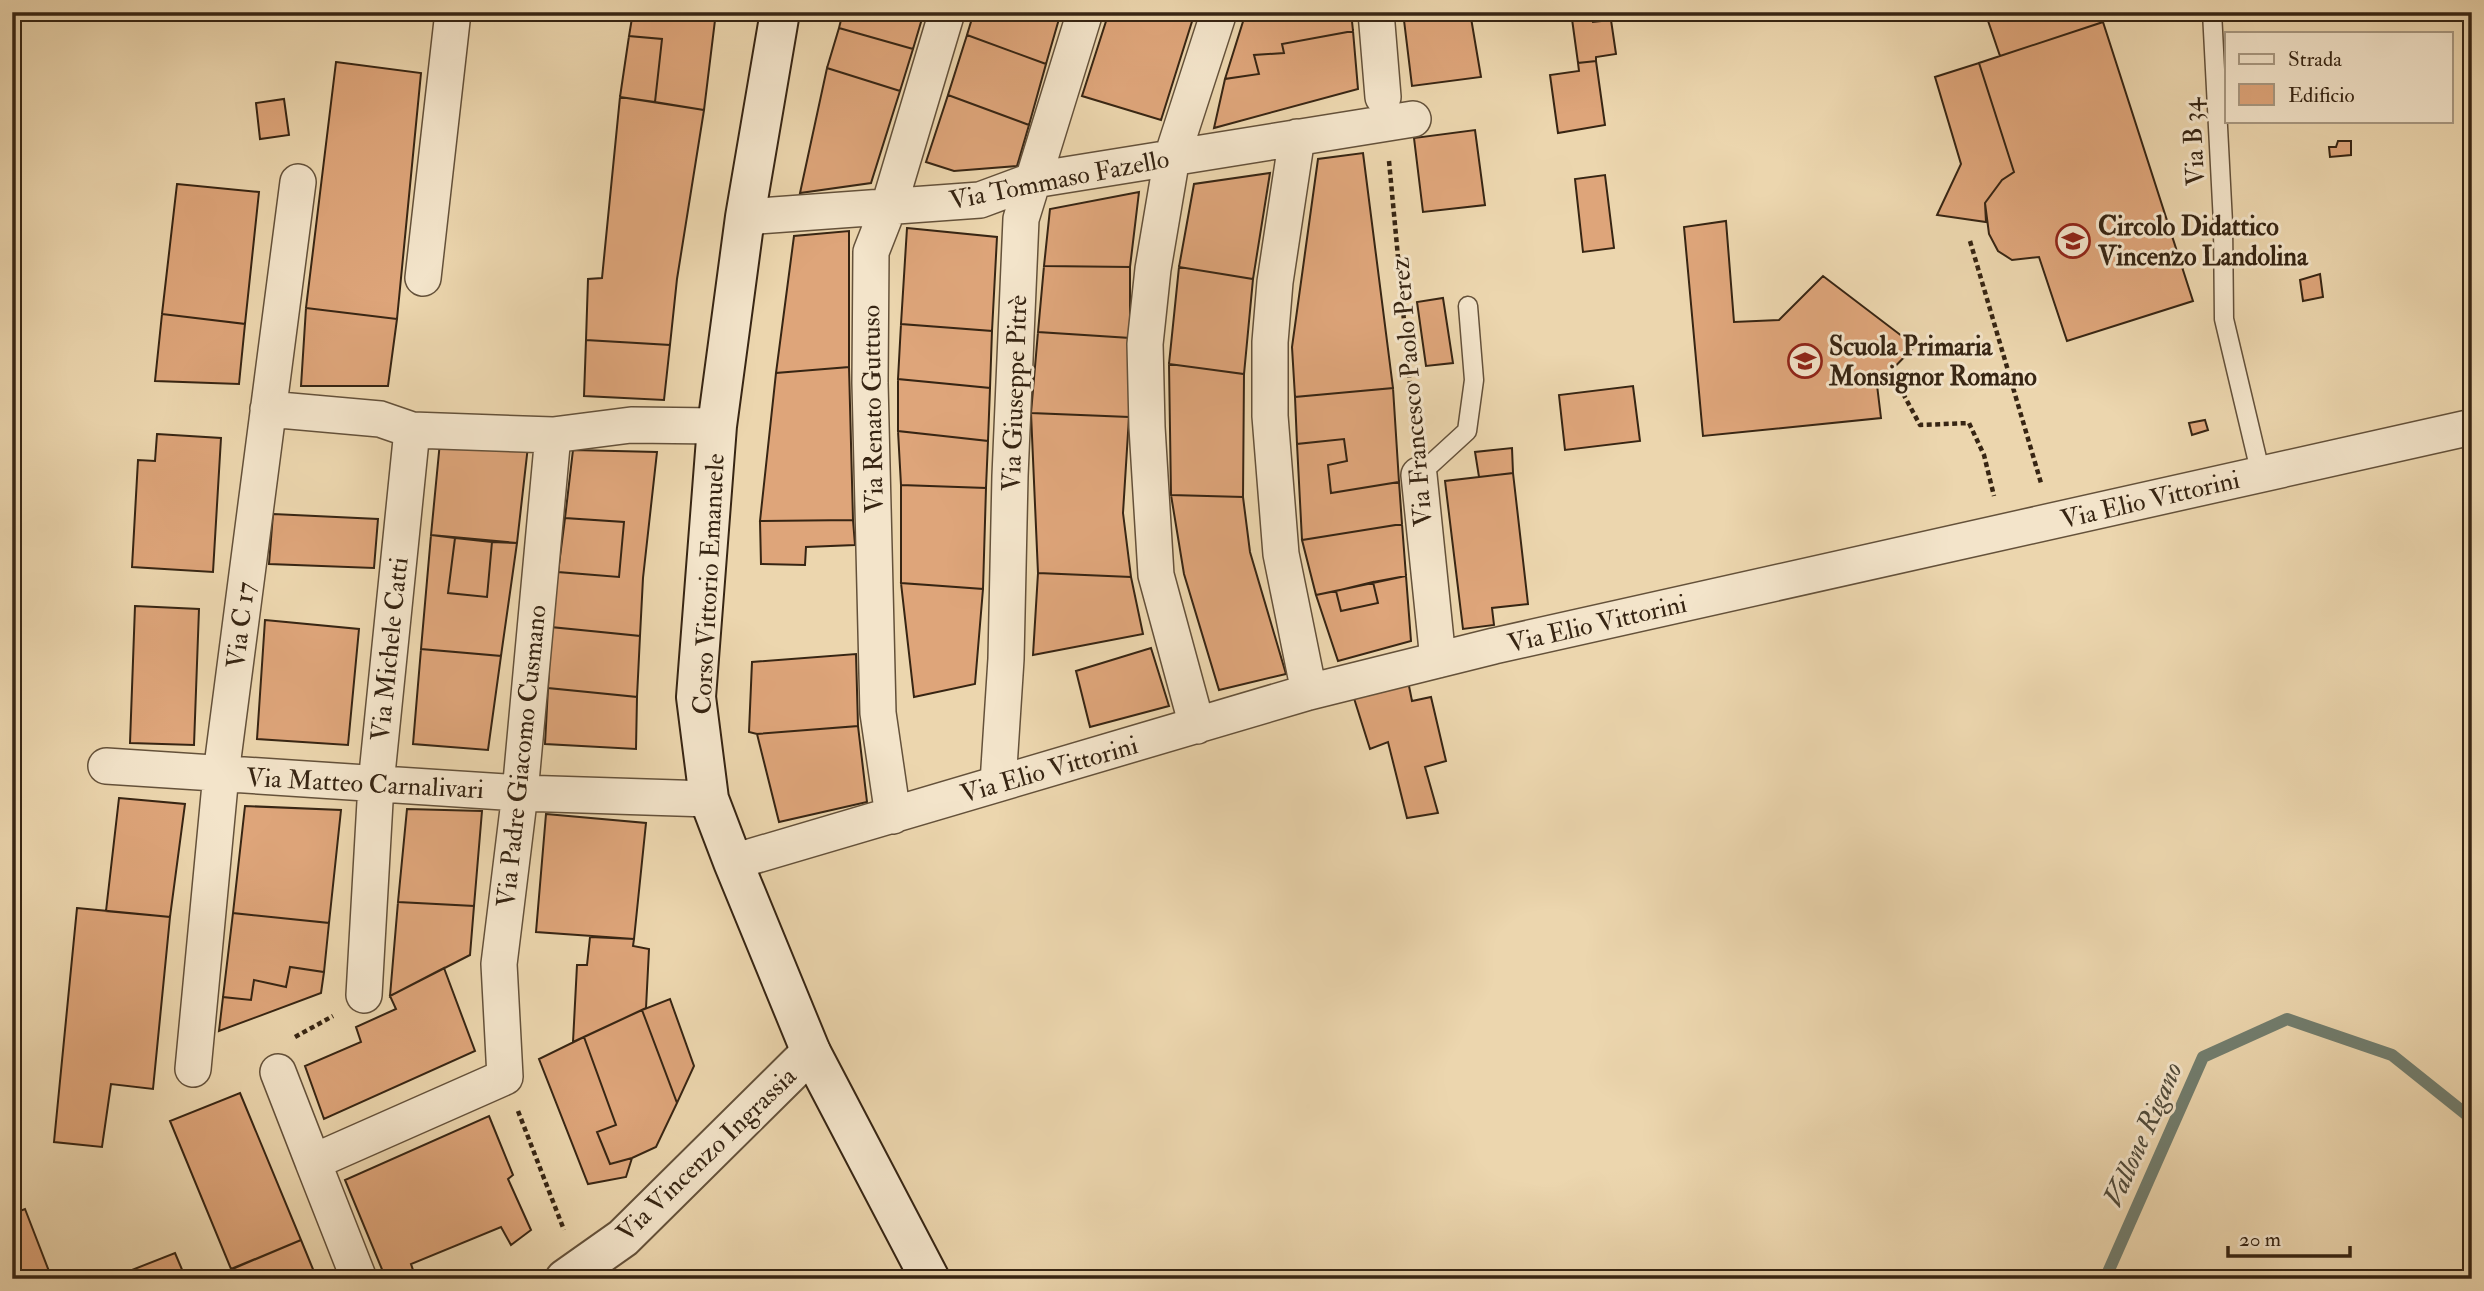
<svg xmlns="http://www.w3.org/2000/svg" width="2484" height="1291" font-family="'IM FELL Double Pica',serif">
<rect width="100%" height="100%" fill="#ecd6ae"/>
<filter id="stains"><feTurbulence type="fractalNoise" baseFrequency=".00286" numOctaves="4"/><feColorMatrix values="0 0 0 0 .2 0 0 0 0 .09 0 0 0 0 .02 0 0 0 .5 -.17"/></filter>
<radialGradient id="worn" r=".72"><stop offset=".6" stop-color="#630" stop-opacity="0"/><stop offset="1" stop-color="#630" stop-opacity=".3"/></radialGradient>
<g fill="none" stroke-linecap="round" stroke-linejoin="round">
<path stroke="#727e6f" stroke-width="12" d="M2105,1279L2203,1057L2287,1019L2392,1055L2472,1119"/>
</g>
<path fill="#dea57a" stroke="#372513" stroke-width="2" d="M633,12H716L704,110L655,102L662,39L629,36Z
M843,12H924L913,49L839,28Z
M974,12H1061L1046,64L967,35Z
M1109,12H1195L1161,120L1082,96Z
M1246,12H1351L1353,31L1282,44L1284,53L1254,55L1259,74L1225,79Z
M1403,12H1470L1481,77L1412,86Z
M1985,12H2100L2103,22L2000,56Z
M1592,16L1593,22L1611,20L1616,54L1596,57V61L1578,63L1572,19Z
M2103,22L2193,301L2067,341L2039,257L2012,260L1998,251L1989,234L1985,203L2002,180L2014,172L1979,63Z
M839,28L913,49L900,91L827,68Z
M1353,31L1358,89L1214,128L1225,79L1259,74L1254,55L1284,53L1282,44Z
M967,35L1046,64L1029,125L948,95Z
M629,36L662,39L655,102L620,97Z
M1596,61L1605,125L1558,133L1550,75L1579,71L1578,63Z
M336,62L421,73L397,319L306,308Z
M1979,63L2014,172L2002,180L1985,203L1986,222L1937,215L1961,164L1935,77Z
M827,68L900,91L871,183L800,193Z
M948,95L1029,125L1017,166L954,171L926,162Z
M620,97L704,110L677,279L670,345L586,340L588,279L602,278Z
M284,99L289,135L260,139L256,103Z
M1475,130L1485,205L1423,212L1414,138Z
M2338,141H2351V155L2330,157L2329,147H2336Z
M1363,153L1393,388L1295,397L1292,347L1318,159Z
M1270,173L1253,279L1179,267L1194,184Z
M1605,175L1614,248L1583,252L1575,179Z
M177,184L259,192L245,324L162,314Z
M1139,192L1130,267L1044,266L1050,209Z
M1726,221L1734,322L1779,320L1823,276L1915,346L1877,385L1881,418L1703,436L1684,227Z
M907,228L997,237L992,331L901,324Z
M849,231V367L776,373L794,236Z
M1044,266L1130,267V338L1038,332Z
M1179,267L1253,279L1244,374L1169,364Z
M2320,274L2323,297L2303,301L2300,280Z
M1443,298L1453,363L1426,366L1417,302Z
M306,308L397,319L388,386H301Z
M162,314L245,324L239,384L155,381Z
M901,324L992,331L990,388L898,379Z
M1038,332L1130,338L1129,417L1031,413Z
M586,340L670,345L664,400L584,396Z
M1169,364L1244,374L1243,497L1171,495Z
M849,367L853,520L760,521L776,373Z
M898,379L990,388L988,441L898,431Z
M1633,386L1640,441L1565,450L1559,395Z
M1393,388L1399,482L1331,493L1328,465L1347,461L1344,439L1297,444L1295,397Z
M1031,413L1129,417L1123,513L1131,577L1038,573Z
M2205,420L2208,430L2192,435L2189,423Z
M898,431L988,441L986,488L901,485Z
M157,434L221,438L213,572L132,567L138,460L155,461Z
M1344,439L1347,461L1328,465L1331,493L1399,482L1402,524L1302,540L1297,444Z
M440,442L528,446L517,543L431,535Z
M1512,448L1513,473L1479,477L1475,452Z
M573,450L657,452L643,578L640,636L551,627L558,572L619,577L624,522L565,518Z
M1513,473L1528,604L1492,608L1494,625L1463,629L1445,481Z
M901,485L986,488L983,589L901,583Z
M1171,495L1243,497L1250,552L1286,674L1219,690L1184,574Z
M273,514L378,519L374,568L269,564Z
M565,518L624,522L619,577L558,572Z
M853,520L855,545L806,547L805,565L761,564L760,521Z
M1402,524L1406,576L1316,595L1302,540Z
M431,535L455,538L448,593L487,597L492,542L517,543L501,656L421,649Z
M455,538L492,542L487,597L448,593Z
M1038,573L1131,577L1143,634L1033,655Z
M1406,576L1411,641L1338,661L1316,595L1336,591L1341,611L1378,603L1373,582Z
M1373,582L1378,603L1341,611L1336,591Z
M901,583L983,589L975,684L914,697Z
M135,606L199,609L194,745L130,743Z
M265,620L359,629L348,745L257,739Z
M551,627L640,636L637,697L548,688Z
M1151,648L1169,706L1090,727L1076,671Z
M421,649L501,656L488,750L413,744Z
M856,654L858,726L757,734L749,732L752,662Z
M1407,676L1412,701L1431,697L1446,761L1425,767L1438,813L1407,818L1388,742L1370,749L1352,692Z
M548,688L637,697L636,749L545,744Z
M858,726L867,802L779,822L757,734Z
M119,798L185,804L170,917L106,911Z
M245,806L341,810L329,923L233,913Z
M407,809L482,811L474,906L398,902Z
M546,814L646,823L634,939L536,932Z
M398,902L474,906L470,955L390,996Z
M77,908L170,917L153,1089L111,1084L102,1147L54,1142Z
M233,913L329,923L324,972L290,967L286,987L254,980L251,1000L223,997Z
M590,937L634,939L633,946L649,949L646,1008L573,1042L577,965H587Z
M290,967L324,972L321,993L219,1031L223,997L251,1000L254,980L286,987Z
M444,968L475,1051L324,1119L305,1066L361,1042L356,1027L396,1009L390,996Z
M670,999L694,1066L677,1103L642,1010Z
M642,1010L677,1103L656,1147L632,1158L610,1164L597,1132L616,1125L584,1037Z
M584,1037L616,1125L597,1132L610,1164L632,1158L626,1177L588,1184L539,1059Z
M240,1093L301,1240L231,1269L170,1121Z
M489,1116L513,1175L508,1179L531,1230L511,1245L501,1227L411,1264L416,1279H386L345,1180Z
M25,1209L52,1279H12V1214Z
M301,1240L317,1279H233L230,1270Z
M175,1253L186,1279H109Z"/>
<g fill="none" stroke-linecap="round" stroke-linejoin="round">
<g stroke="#64513a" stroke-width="21">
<path id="service" d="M2212,12L2223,223L2224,319L2261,475
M1419,475L1467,431L1474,380L1468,306"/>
</g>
<g stroke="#64513a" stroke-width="38">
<path id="minor" d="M1376,12L1383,97
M1297,137L1275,282L1270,342V416L1281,554L1309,692
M745,217L980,200L1034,180L1413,119
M423,278L453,12
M268,409L380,419L412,430L553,435L631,425L717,426
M1419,475L1438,660
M1197,726L1156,575L1147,427L1145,344L1153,269L1172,157L1219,12
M106,766L520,793L709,799
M998,783L1006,659L1010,476L1021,219L1085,12
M893,816L878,713L870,383L871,252L889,206L947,12
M733,862L1309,692L1494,646L2472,427
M364,995L376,784L412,430
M193,1069L221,774L298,182
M278,1072L313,1162
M359,1279L313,1162L505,1077L499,964L520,793L553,435"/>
</g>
<g stroke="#64513a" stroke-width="42">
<path id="tertiary" d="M565,1279L623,1238L811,1052"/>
</g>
<g stroke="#372513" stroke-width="42">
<path id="secondary" d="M780,12L745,217L717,426L696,697L709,799L733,862L811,1052L930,1279"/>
</g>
<path stroke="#372513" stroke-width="4.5" stroke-dasharray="5 3.5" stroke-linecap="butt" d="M1389,161L1415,438
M1970,241L2041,483
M1899,386L1920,425L1969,423L1984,455L1994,496
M295,1037L333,1016
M518,1111L564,1230"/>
<use href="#service" stroke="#f3e4ca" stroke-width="18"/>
<use href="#minor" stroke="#f3e4ca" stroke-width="35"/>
<use href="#tertiary" stroke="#f3e4ca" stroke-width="38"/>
<use href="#secondary" stroke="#f3e4ca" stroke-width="38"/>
</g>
<defs>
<g id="school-ring" transform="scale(1.75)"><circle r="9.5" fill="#f3e4ca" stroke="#8f2418" stroke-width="1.5"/><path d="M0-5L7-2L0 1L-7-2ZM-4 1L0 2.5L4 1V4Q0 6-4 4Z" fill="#8f2418"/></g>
</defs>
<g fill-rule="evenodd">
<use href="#school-ring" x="2073" y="241"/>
<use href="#school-ring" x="1805" y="361"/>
</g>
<g text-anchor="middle" stroke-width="6" stroke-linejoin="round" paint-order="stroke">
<g font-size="26" fill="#372513" stroke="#f3e4ca">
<text transform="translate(2193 142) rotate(-93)" y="9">Via B 34</text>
<text transform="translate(1059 179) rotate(-11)" y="9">Via Tommaso Fazello</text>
<text transform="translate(1411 392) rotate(-95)" y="9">Via Francesco Paolo Perez</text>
<text transform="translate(1014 393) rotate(-88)" y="9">Via Giuseppe Pitrè</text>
<text transform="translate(872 409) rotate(-91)" y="9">Via Renato Guttuso</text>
<text transform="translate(2150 499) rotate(-13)" y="9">Via Elio Vittorini</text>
<text transform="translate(708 584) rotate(-87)" y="9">Corso Vittorio Emanuele</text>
<text transform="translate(1597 623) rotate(-13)" y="9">Via Elio Vittorini</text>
<text transform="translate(240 625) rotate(-83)" y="9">Via C 17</text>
<text transform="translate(389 649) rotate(-84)" y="9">Via Michele Catti</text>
<text transform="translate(521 756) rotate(-84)" y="9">Via Padre Giacomo Cusmano</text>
<text transform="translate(1049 769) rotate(-16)" y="9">Via Elio Vittorini</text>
<text transform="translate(365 783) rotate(3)" y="9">Via Matteo Carnalivari</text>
<text transform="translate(706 1154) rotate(-44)" y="9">Via Vincenzo Ingrassia</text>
</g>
<g font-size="26" font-weight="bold" fill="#372513" stroke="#f3e4ca" text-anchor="start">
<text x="2098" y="235">Circolo Didattico<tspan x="2098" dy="30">Vincenzo Landolina</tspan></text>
<text x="1829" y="355">Scuola Primaria<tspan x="1829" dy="30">Monsignor Romano</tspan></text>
</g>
<g font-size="28" font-style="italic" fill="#504a3a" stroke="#f3e4ca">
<text transform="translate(2142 1134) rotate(-66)" y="10">Vallone Rigano</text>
</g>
</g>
<rect width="2484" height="1291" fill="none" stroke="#ecd6ae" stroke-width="42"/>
<rect x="14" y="14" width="2456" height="1263" fill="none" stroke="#372513" stroke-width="3.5"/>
<rect x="21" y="21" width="2442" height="1249" fill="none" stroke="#372513" stroke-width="2"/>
<rect x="2225" y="32" width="228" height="91" fill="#f3e4ca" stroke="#a89881" stroke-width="2"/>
<rect x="2239" y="54" width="35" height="10" fill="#f3e4ca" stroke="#a89881" stroke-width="2"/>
<text x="2288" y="66" font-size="21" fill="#372513">Strada</text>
<rect x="2239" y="84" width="35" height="21" fill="#dea57a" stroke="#a89881" stroke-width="2"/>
<text x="2288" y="102" font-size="21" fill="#372513">Edificio</text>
<path d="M2228 1246v10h122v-10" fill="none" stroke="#372513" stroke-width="3.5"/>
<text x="2239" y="1246" font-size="21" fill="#372513" stroke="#f3e4ca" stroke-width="5" paint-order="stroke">20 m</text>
<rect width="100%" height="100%" filter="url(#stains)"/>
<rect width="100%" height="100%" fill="url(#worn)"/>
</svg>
